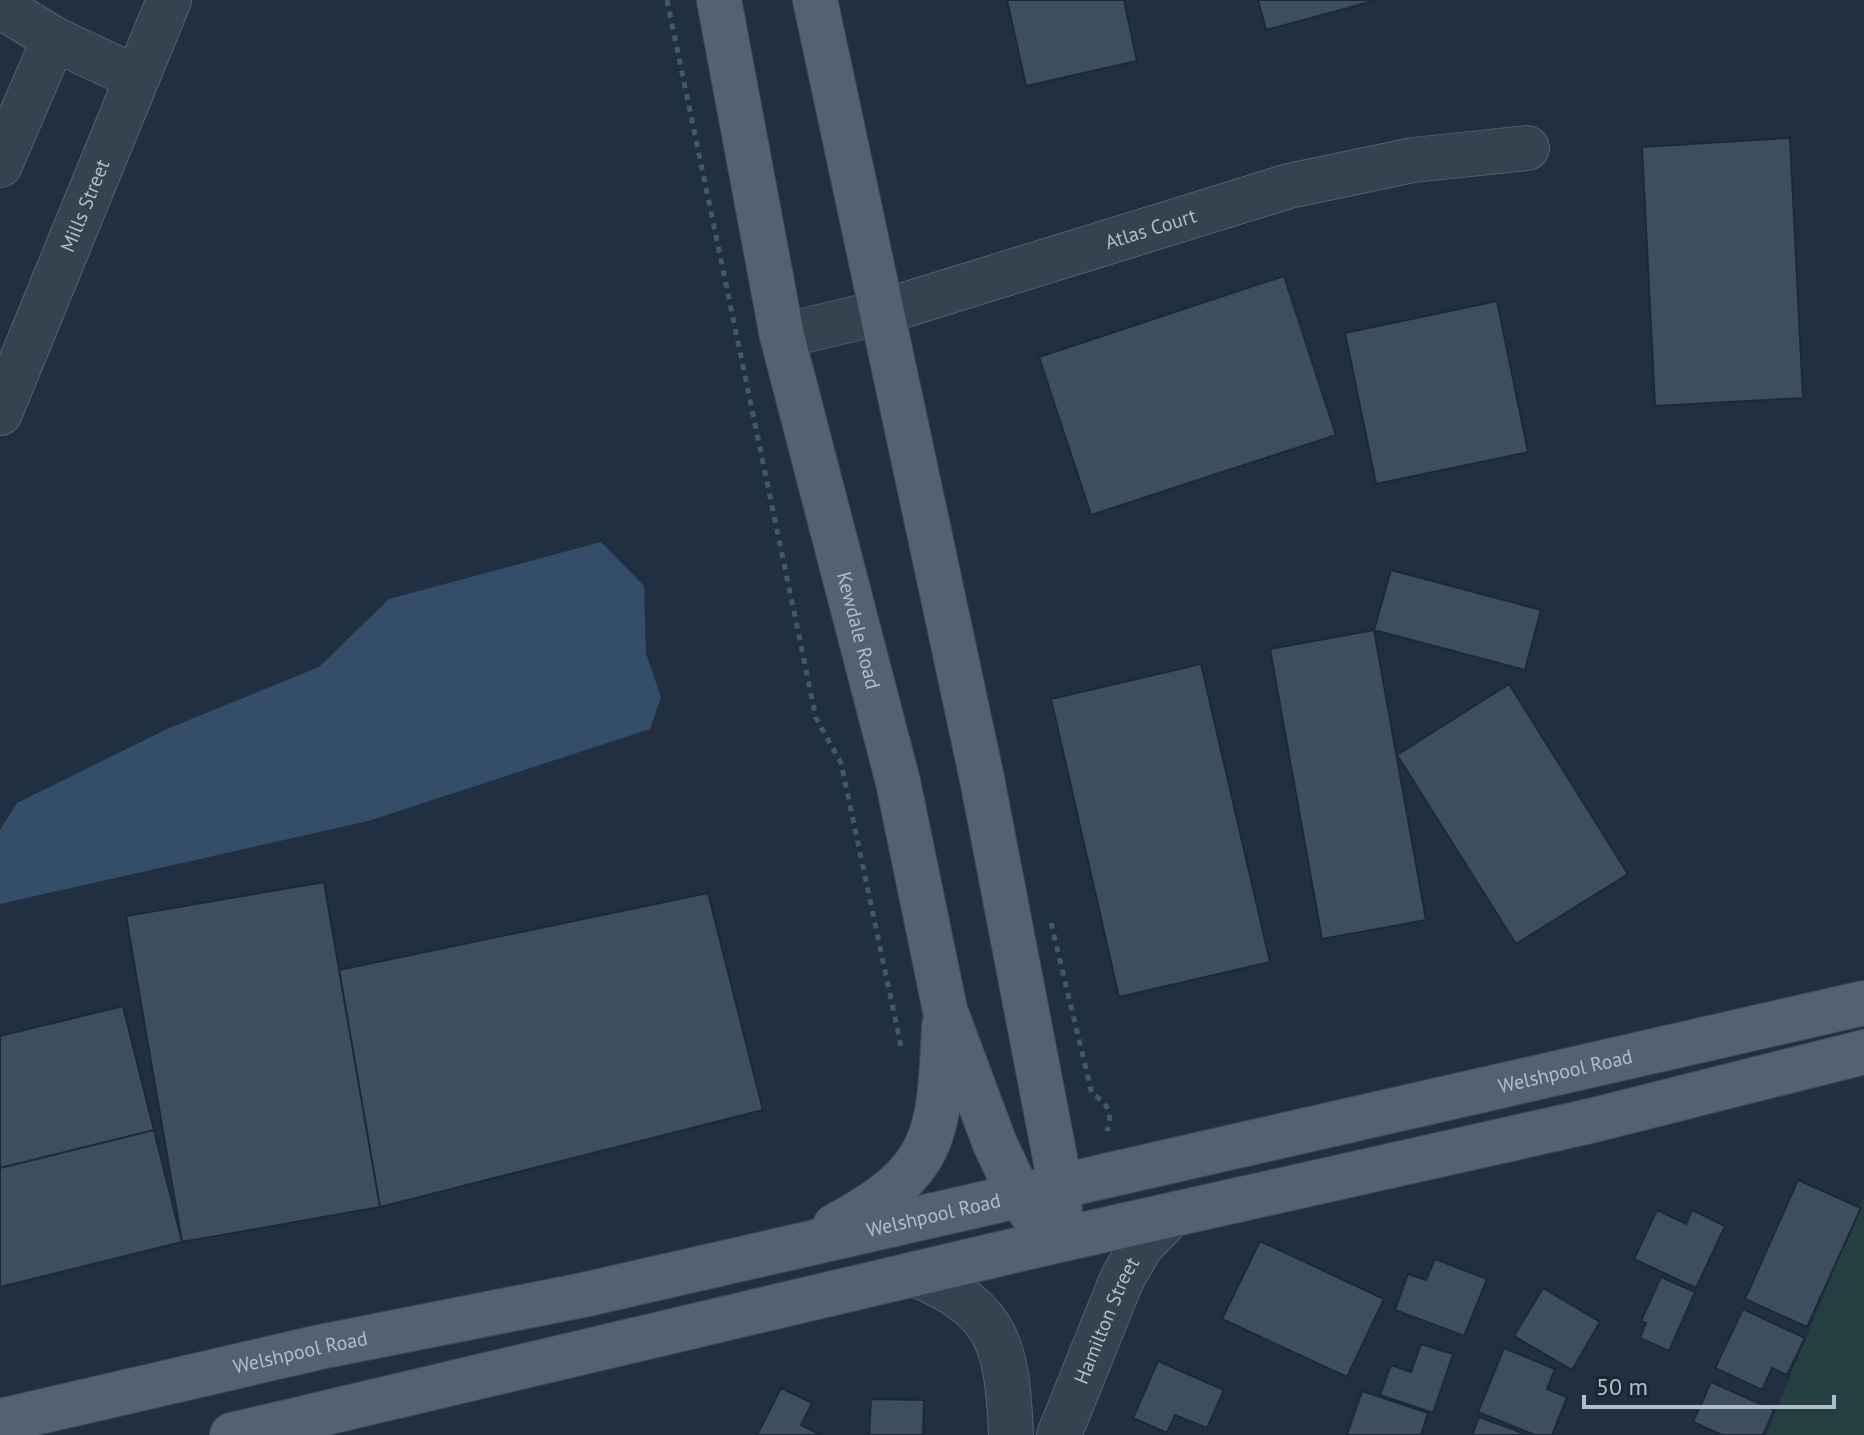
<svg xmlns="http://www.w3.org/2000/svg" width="1864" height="1435" font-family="'PT Sans',sans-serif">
<rect width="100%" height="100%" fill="#213040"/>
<path fill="#243f41" d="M1864,1197V1435H1766Z"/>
<path fill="#344d68" d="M601,542L644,586L646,654L661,697L650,729L368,821L0,904V830L17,803L167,729L319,667L389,599Z"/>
<path fill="#3d4f5f" stroke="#1d2936" stroke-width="2" d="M1007,0H1124L1137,61L1026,86Z
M1258,0H1377L1266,30Z
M1790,138L1803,398L1655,406L1642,147Z
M1284,276L1336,435L1091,515L1039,357Z
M1497,301L1528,452L1376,484L1345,333Z
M1391,570L1541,610L1525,670L1374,630Z
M1374,630L1426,920L1322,939L1270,649Z
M1201,664L1270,962L1119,997L1051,699Z
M1509,684L1628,874L1516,944L1397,755Z
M324,882L380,1207L182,1242L126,916Z
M708,893L763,1110L380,1207L339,970Z
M123,1006L154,1130L0,1168V1036Z
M154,1130L182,1242L0,1287V1168Z
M1798,1180L1861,1208L1807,1327L1745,1299Z
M1657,1210L1686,1224L1692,1210L1725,1226L1696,1288L1634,1259Z
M1260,1241L1384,1299L1347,1377L1222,1319Z
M1435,1259L1487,1279L1464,1336L1395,1310L1408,1274L1426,1280Z
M1661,1277L1695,1292L1669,1351L1640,1338L1646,1323L1641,1321Z
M1543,1288L1600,1322L1572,1370L1514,1336Z
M1743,1309L1805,1338L1787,1375L1772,1368L1762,1390L1715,1368Z
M1421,1344L1453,1354L1433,1413L1380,1395L1391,1365L1411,1372Z
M1504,1348L1555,1369L1547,1389L1567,1397L1552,1435H1535L1478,1412Z
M1158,1361L1224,1390L1207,1428L1175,1415L1167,1433L1133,1418Z
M1711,1382L1774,1410L1763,1435H1722L1693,1422Z
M781,1388L812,1403L801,1425L821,1435H757Z
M1362,1391L1428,1413L1421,1435H1347Z
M871,1399L924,1400L923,1435H869Z
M1479,1417L1528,1435H1472Z"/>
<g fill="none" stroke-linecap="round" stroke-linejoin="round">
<g stroke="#54606d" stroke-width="46">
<g id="minor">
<path d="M0,6L54,39L137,78"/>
<path d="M0,165L54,39"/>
<path id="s1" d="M782,336L882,312L1289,186L1413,160L1527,148"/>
<path id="s2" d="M0,413L169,0"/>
<path d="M915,1274C1001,1310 1007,1347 1011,1435"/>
<path id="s3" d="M1059,1435L1122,1279L1141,1246L1170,1216"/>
</g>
</g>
<g stroke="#3f4b58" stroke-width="46">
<g id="major">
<path id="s4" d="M719,0L782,336L898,782L945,1010L995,1144L1019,1195L1036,1220"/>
<path d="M815,0L982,779L1056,1163L1060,1213"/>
<path d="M835,1226C938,1171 939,1136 944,1026"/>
<path id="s5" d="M0,1421L320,1347L583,1295L1864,1003"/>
<path d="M232,1435L1050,1242L1590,1121L1864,1052"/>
</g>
</g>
<path stroke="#425c5d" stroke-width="5" stroke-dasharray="6 6" stroke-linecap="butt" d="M667,0L816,718L841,763L902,1051
M1051,923L1092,1094C1108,1103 1113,1113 1107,1131"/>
<use href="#minor" stroke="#36424f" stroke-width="44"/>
<use href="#major" stroke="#546170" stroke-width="44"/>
</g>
<g text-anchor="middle" stroke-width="7" stroke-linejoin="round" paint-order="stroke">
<g font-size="20" fill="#b2bdca" stroke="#1b2734">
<text dy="7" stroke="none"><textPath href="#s2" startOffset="224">Mills Street</textPath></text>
<text dy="7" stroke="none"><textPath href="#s1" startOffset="384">Atlas Court</textPath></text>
<text dy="7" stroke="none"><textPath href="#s4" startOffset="646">Kewdale Road</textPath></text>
<text dy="7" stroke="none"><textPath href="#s5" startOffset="1604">Welshpool Road</textPath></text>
<text dy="7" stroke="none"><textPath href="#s5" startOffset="956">Welshpool Road</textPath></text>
<text dy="7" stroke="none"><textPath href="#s3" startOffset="124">Hamilton Street</textPath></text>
<text dy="7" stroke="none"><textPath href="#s5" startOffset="308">Welshpool Road</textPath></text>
</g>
</g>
<path d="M1584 1395v12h250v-12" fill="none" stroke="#b2bdca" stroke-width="4"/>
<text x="1596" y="1395" font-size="24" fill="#b2bdca" stroke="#1b2734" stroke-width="6" paint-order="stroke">50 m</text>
</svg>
